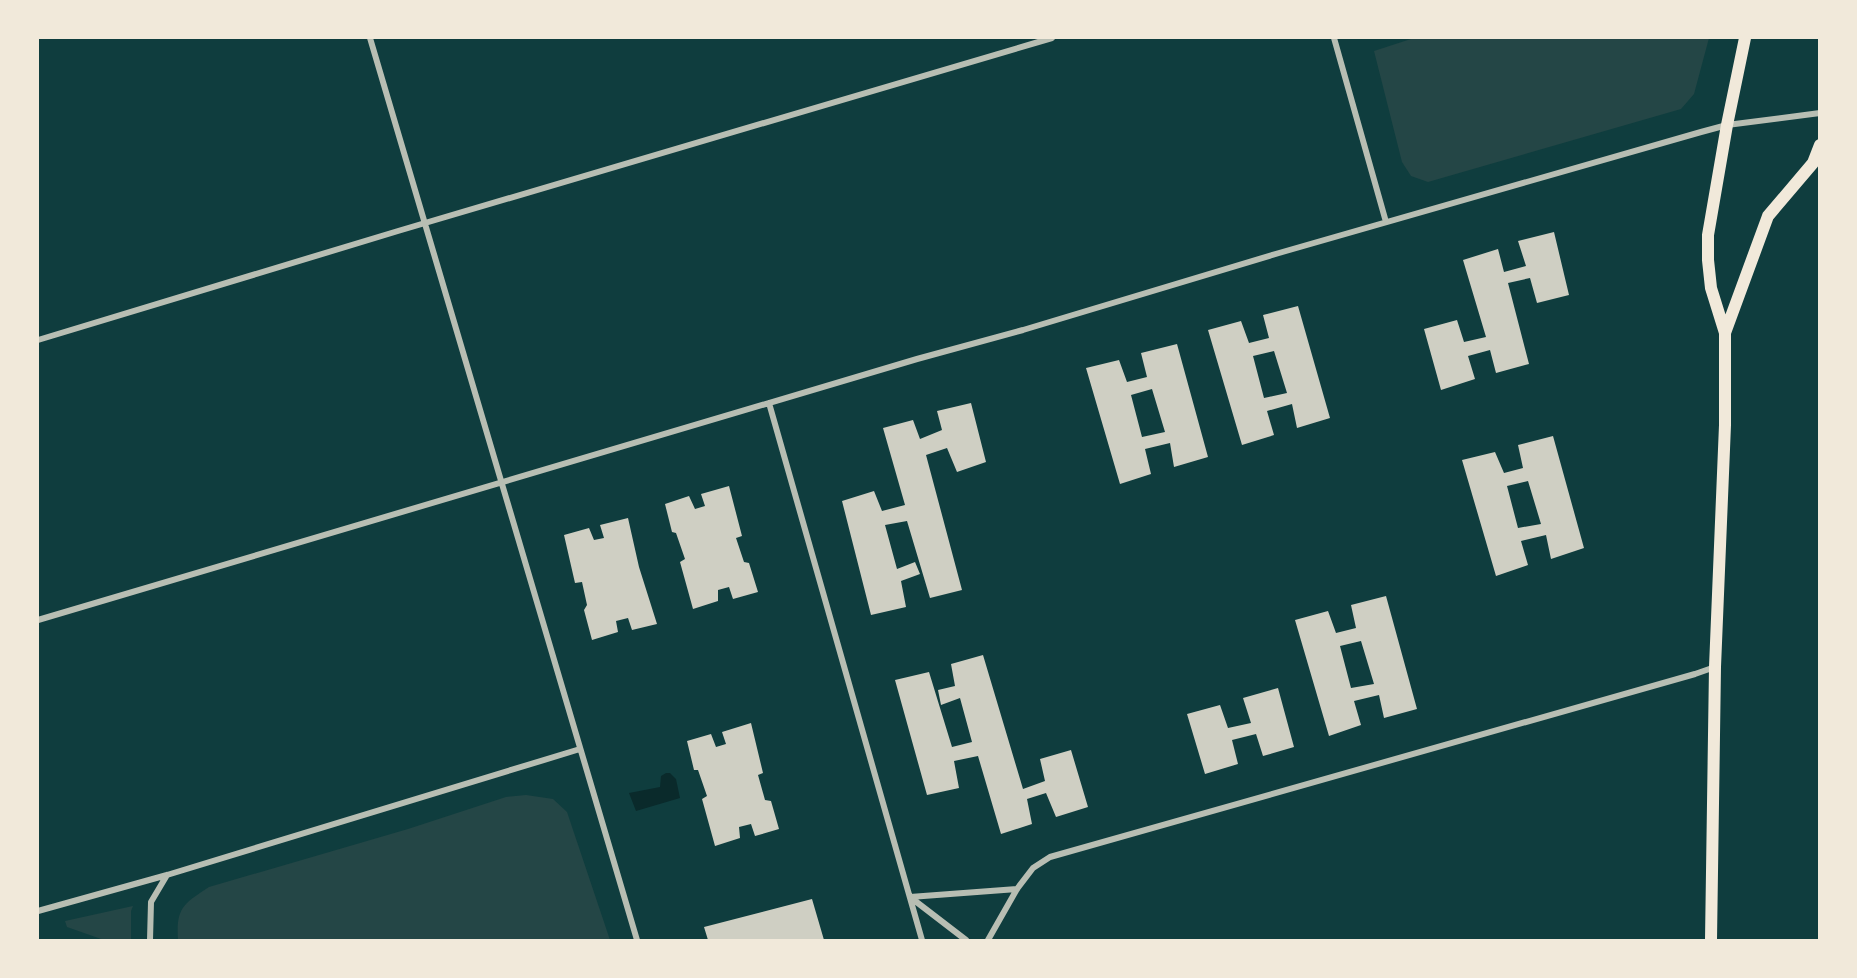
<svg xmlns="http://www.w3.org/2000/svg" width="1857" height="978" font-family="Rubik,sans-serif">
<rect width="100%" height="100%" fill="#0f3d3e"/>
<path fill="#244646" d="M1414,38H1709L1694,94L1681,109L1428,182L1411,176L1402,162L1374,51Z
M526,795L553,799L567,812L610,940H178C176,908 183,904 209,887L408,829L506,797Z
M133,906L131,911V940H104L67,927L65,921Z"/>
<path fill="#0a2a2b" d="M666,773H670L676,779L680,798L636,811L629,793L660,787L661,776Z"/>
<path fill="#cfcfc3" fill-rule="evenodd" d="M1554,232L1569,295L1537,303L1530,278L1508,283L1529,364L1496,373L1490,350L1468,356L1475,379L1441,390L1424,329L1457,320L1464,342L1486,337L1463,260L1498,249L1504,272L1526,266L1518,241Z
M1298,306L1330,418L1297,428L1292,404L1267,411L1274,435L1242,445L1208,330L1241,321L1249,343L1269,338L1263,315ZM1274,351L1287,393L1264,398L1253,356Z
M1177,344L1208,457L1174,467L1170,443L1145,449L1151,474L1120,484L1086,368L1119,360L1127,382L1147,377L1141,353ZM1152,389L1165,432L1142,437L1131,395Z
M971,403L986,462L957,472L947,448L926,455L962,590L930,598L907,521L885,525L897,569L915,562L920,574L901,581L906,607L871,615L842,501L874,491L882,511L905,505L883,428L913,420L920,439L942,430L937,411Z
M1553,436L1584,548L1551,559L1546,535L1521,541L1528,565L1496,576L1462,460L1495,452L1504,473L1523,468L1518,445ZM1528,481L1541,524L1518,528L1507,486Z
M729,486L742,536L736,538L744,562L749,563L758,592L733,599L729,587L718,590V601L693,609L680,562L685,559L676,533L672,532L665,504L689,496L695,509L705,506L701,494Z
M628,518L639,567L657,624L632,630L628,618L616,621L618,632L592,640L584,610L587,605L582,582L575,583L564,535L589,528L594,540L604,538L600,525Z
M1386,596L1417,709L1384,718L1379,695L1354,701L1361,725L1329,736L1295,620L1328,611L1336,633L1356,628L1351,605ZM1361,641L1374,684L1351,688L1340,646Z
M983,655L1023,789L1045,781L1040,759L1071,750L1088,807L1056,817L1046,793L1027,799L1032,824L1001,834L978,756L954,761L959,788L927,795L895,680L929,672L952,747L972,742L960,698L941,705L938,690L955,686L951,664Z
M1278,688L1294,747L1263,756L1256,734L1232,740L1238,764L1205,774L1187,714L1220,705L1228,728L1251,723L1243,698Z
M751,723L763,773L758,775L765,800L771,801L779,829L755,836L751,824L739,827L740,838L715,846L702,799L707,796L698,770H694L687,741L711,734L716,747L726,744L722,732Z
M812,899L824,940H708L704,927Z"/>
<g fill="none" stroke-linecap="round" stroke-linejoin="round">
<path stroke="#b8beb3" stroke-width="6" d="M370,38L637,940
M1334,38L1386,222
M38,340L398,231L1052,38
M769,403L922,940
M38,620L917,359L1023,330L1279,253L1701,132L1727,125L1820,113
M910,897L1017,889
M910,897L966,940
M38,911L167,875L580,749
M150,940L151,902L167,875
M988,940L1017,889L1033,868L1050,857L1695,674L1715,667"/>
<path stroke="#f1e9da" stroke-width="12" d="M1725,333L1711,288L1708,260V235L1727,125L1745,38
M1711,940L1715,667L1725,425V333L1768,216L1813,163L1820,145"/>
</g>
<rect width="1857" height="978" fill="none" stroke="#f1e9da" stroke-width="78"/>
</svg>
